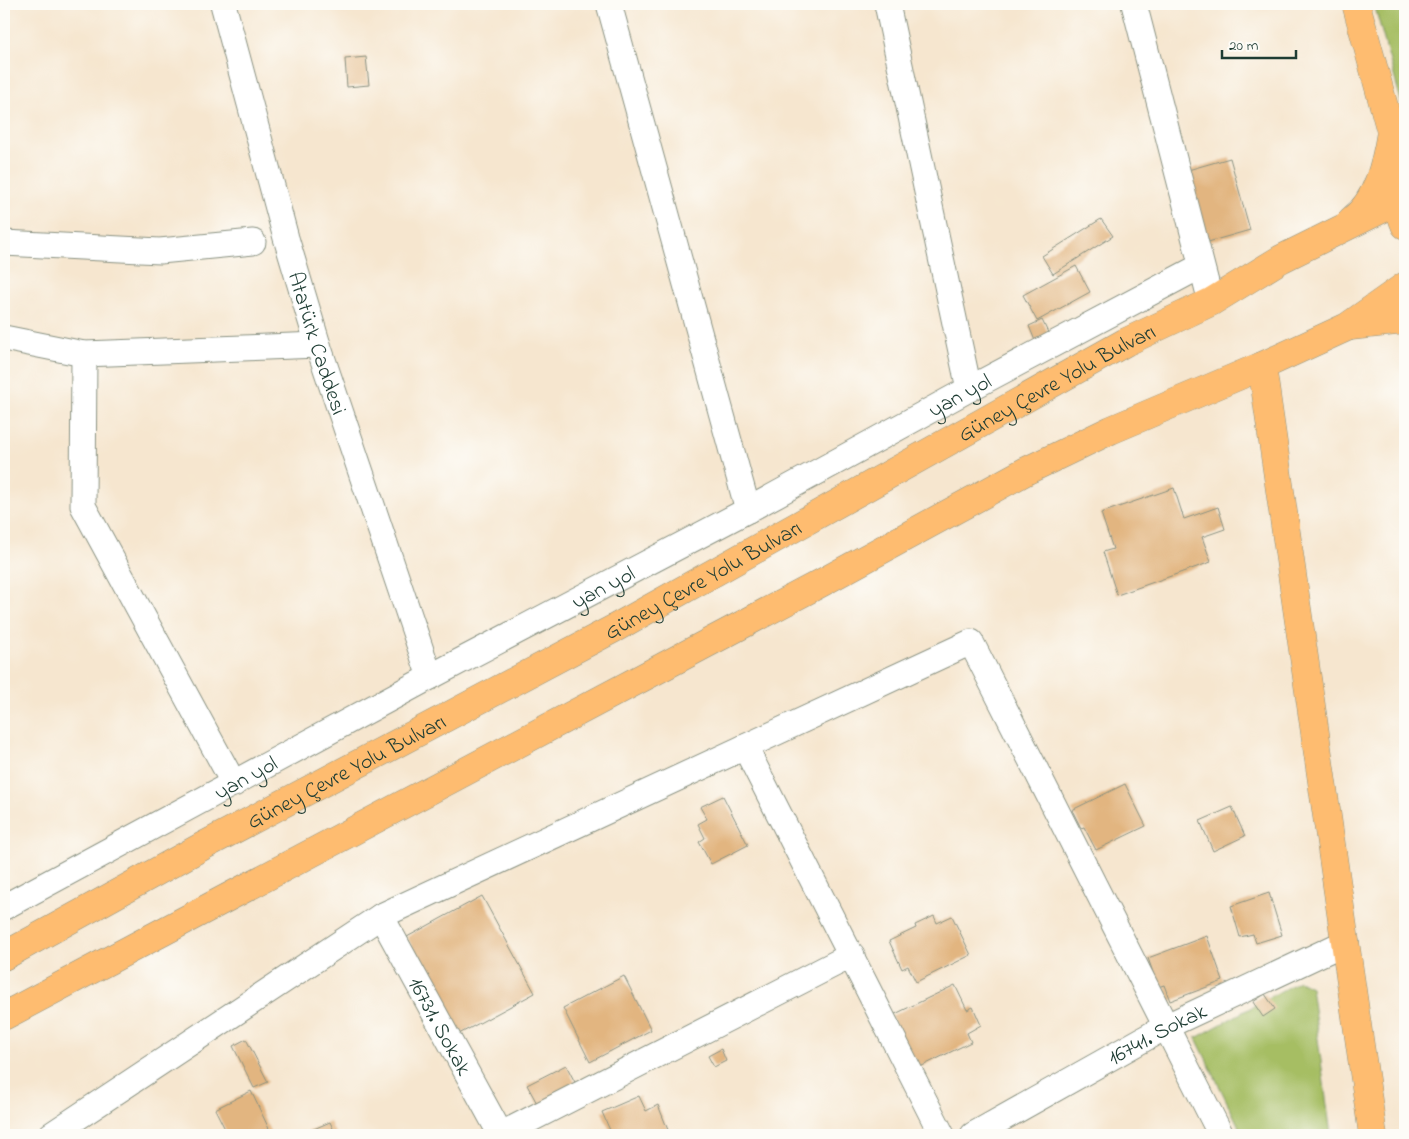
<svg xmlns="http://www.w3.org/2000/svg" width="1409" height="1139" font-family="'Indie Flower',sans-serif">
<rect width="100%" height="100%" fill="#fdfcf7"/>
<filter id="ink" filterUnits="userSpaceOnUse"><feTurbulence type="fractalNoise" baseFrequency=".02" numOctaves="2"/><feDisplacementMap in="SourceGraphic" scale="10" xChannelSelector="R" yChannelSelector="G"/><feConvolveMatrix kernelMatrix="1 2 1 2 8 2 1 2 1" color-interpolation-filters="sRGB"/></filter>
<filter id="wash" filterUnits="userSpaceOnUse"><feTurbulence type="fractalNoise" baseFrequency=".0096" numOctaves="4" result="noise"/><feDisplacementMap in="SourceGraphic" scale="20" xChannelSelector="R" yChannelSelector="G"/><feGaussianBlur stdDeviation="1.12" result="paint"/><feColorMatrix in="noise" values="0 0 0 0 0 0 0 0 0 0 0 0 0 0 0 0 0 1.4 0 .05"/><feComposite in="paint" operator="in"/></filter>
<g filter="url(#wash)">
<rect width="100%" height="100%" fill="#f6e6cf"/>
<path fill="#a6be63" stroke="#627e4c" d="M1374,4H1405V115Z
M1299,981L1311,987L1331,1135H1243L1196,1038Z"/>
<g id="blocks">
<path fill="#e2b580" d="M366,57L369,85L347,87L345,59Z
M1230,158L1250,230L1208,242L1188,170Z
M1101,219L1113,236L1053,274L1042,256Z
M1076,266L1090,292L1037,321L1023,295Z
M1042,320L1052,341L1038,348L1029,326Z
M1174,488L1184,519L1218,507L1225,529L1202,537L1211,562L1117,595L1103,552L1113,549L1101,513Z
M1125,784L1146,826L1096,850L1084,827L1081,828L1072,810Z
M723,796L748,845L711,864L699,842L705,838L698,824L707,819L700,807Z
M1232,807L1245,836L1213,851L1200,821Z
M1269,893L1282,935L1256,943L1253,934L1240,937L1231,906Z
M482,896L535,993L459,1034L407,937Z
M934,916L937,923L952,916L971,955L916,982L908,966L902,969L889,941L916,928L915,925Z
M1207,936L1223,981L1170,1001L1164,985L1158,987L1148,958Z
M624,976L651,1030L590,1062L563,1008Z
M955,985L967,1010L973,1007L981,1025L967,1033L971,1042L916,1069L891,1016Z
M1265,994L1275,1009L1263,1017L1253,1002Z
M246,1039L268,1082L254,1088L233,1046Z
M721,1049L726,1061L714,1067L708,1056Z
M566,1065L578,1088L539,1107L527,1085Z
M251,1091L271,1133L266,1135H228L215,1109Z
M639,1096L646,1111L658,1105L668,1130L657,1135H612L602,1112Z
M330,1122L336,1135H300Z"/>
</g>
</g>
<g filter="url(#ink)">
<use href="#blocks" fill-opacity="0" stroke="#8a9282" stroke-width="1"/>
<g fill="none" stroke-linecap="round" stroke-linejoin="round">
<g stroke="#8a9282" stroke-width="27">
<g id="minor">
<path id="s1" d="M223,4L286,238L318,345L430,677"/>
<path d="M609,4L748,510"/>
<path d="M887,4L969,389"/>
<path d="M1134,4L1211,302"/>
<path d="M4,243L160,251L253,242"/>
<path d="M4,338L84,354L318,345"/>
<path d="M84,354L83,506L234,784"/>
<path d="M745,747L942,1135"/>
<path id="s2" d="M4,907L430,677L748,510L969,389L1201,266"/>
<path id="s3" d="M381,916L501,1135"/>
<path d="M51,1135L381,916L971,642L1221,1135"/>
<path d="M500,1135L852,955"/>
<path id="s4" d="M973,1135L1167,1026L1346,942"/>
</g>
</g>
<g stroke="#8a9282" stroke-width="29">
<path id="major" d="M1356,4L1391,132L1395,155
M1262,366L1373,1135"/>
</g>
<g stroke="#8a9282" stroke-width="29">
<g id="highway">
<path d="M1405,177C1399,193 1398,209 1405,225"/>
<path d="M1352,220C1378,201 1386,162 1391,132"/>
<path d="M1351,326L1405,320"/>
<path id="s5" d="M4,956L203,846L615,628L1126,342L1211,302L1281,259L1400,200"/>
<path d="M4,1016L821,583L1026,471L1111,430L1262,366L1347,327L1405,286"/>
</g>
</g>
<use href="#minor" stroke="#fff" stroke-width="25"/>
<use href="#major" stroke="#febc70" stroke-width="28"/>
<use href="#highway" stroke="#febc70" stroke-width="28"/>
</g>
</g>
<g text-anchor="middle" stroke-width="5" stroke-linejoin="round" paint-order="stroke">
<g font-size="22" fill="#1f3d34" stroke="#fdfcf7">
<text dy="8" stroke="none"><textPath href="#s1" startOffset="352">Atatürk Caddesi</textPath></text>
<text dy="8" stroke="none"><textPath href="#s5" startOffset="1199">Güney Çevre Yolu Bulvarı</textPath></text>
<text dy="8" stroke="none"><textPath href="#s2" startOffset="1084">yan yol</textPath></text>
<text dy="8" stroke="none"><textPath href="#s5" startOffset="794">Güney Çevre Yolu Bulvarı</textPath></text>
<text dy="8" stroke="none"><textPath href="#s2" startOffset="679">yan yol</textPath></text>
<text dy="8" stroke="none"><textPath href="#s5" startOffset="389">Güney Çevre Yolu Bulvarı</textPath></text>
<text dy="8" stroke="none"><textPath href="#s2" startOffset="274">yan yol</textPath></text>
<text dy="8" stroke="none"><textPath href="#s3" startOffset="125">16731. Sokak</textPath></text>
<text dy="8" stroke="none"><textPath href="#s4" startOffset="210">16741. Sokak</textPath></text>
</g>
</g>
<rect width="1409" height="1139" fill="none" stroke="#fdfcf7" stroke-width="20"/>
<path d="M1222 50v8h74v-8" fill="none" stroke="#1f3d34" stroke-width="2.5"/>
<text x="1229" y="50" font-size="15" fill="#1f3d34" stroke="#fdfcf7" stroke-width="4" paint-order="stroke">20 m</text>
</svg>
